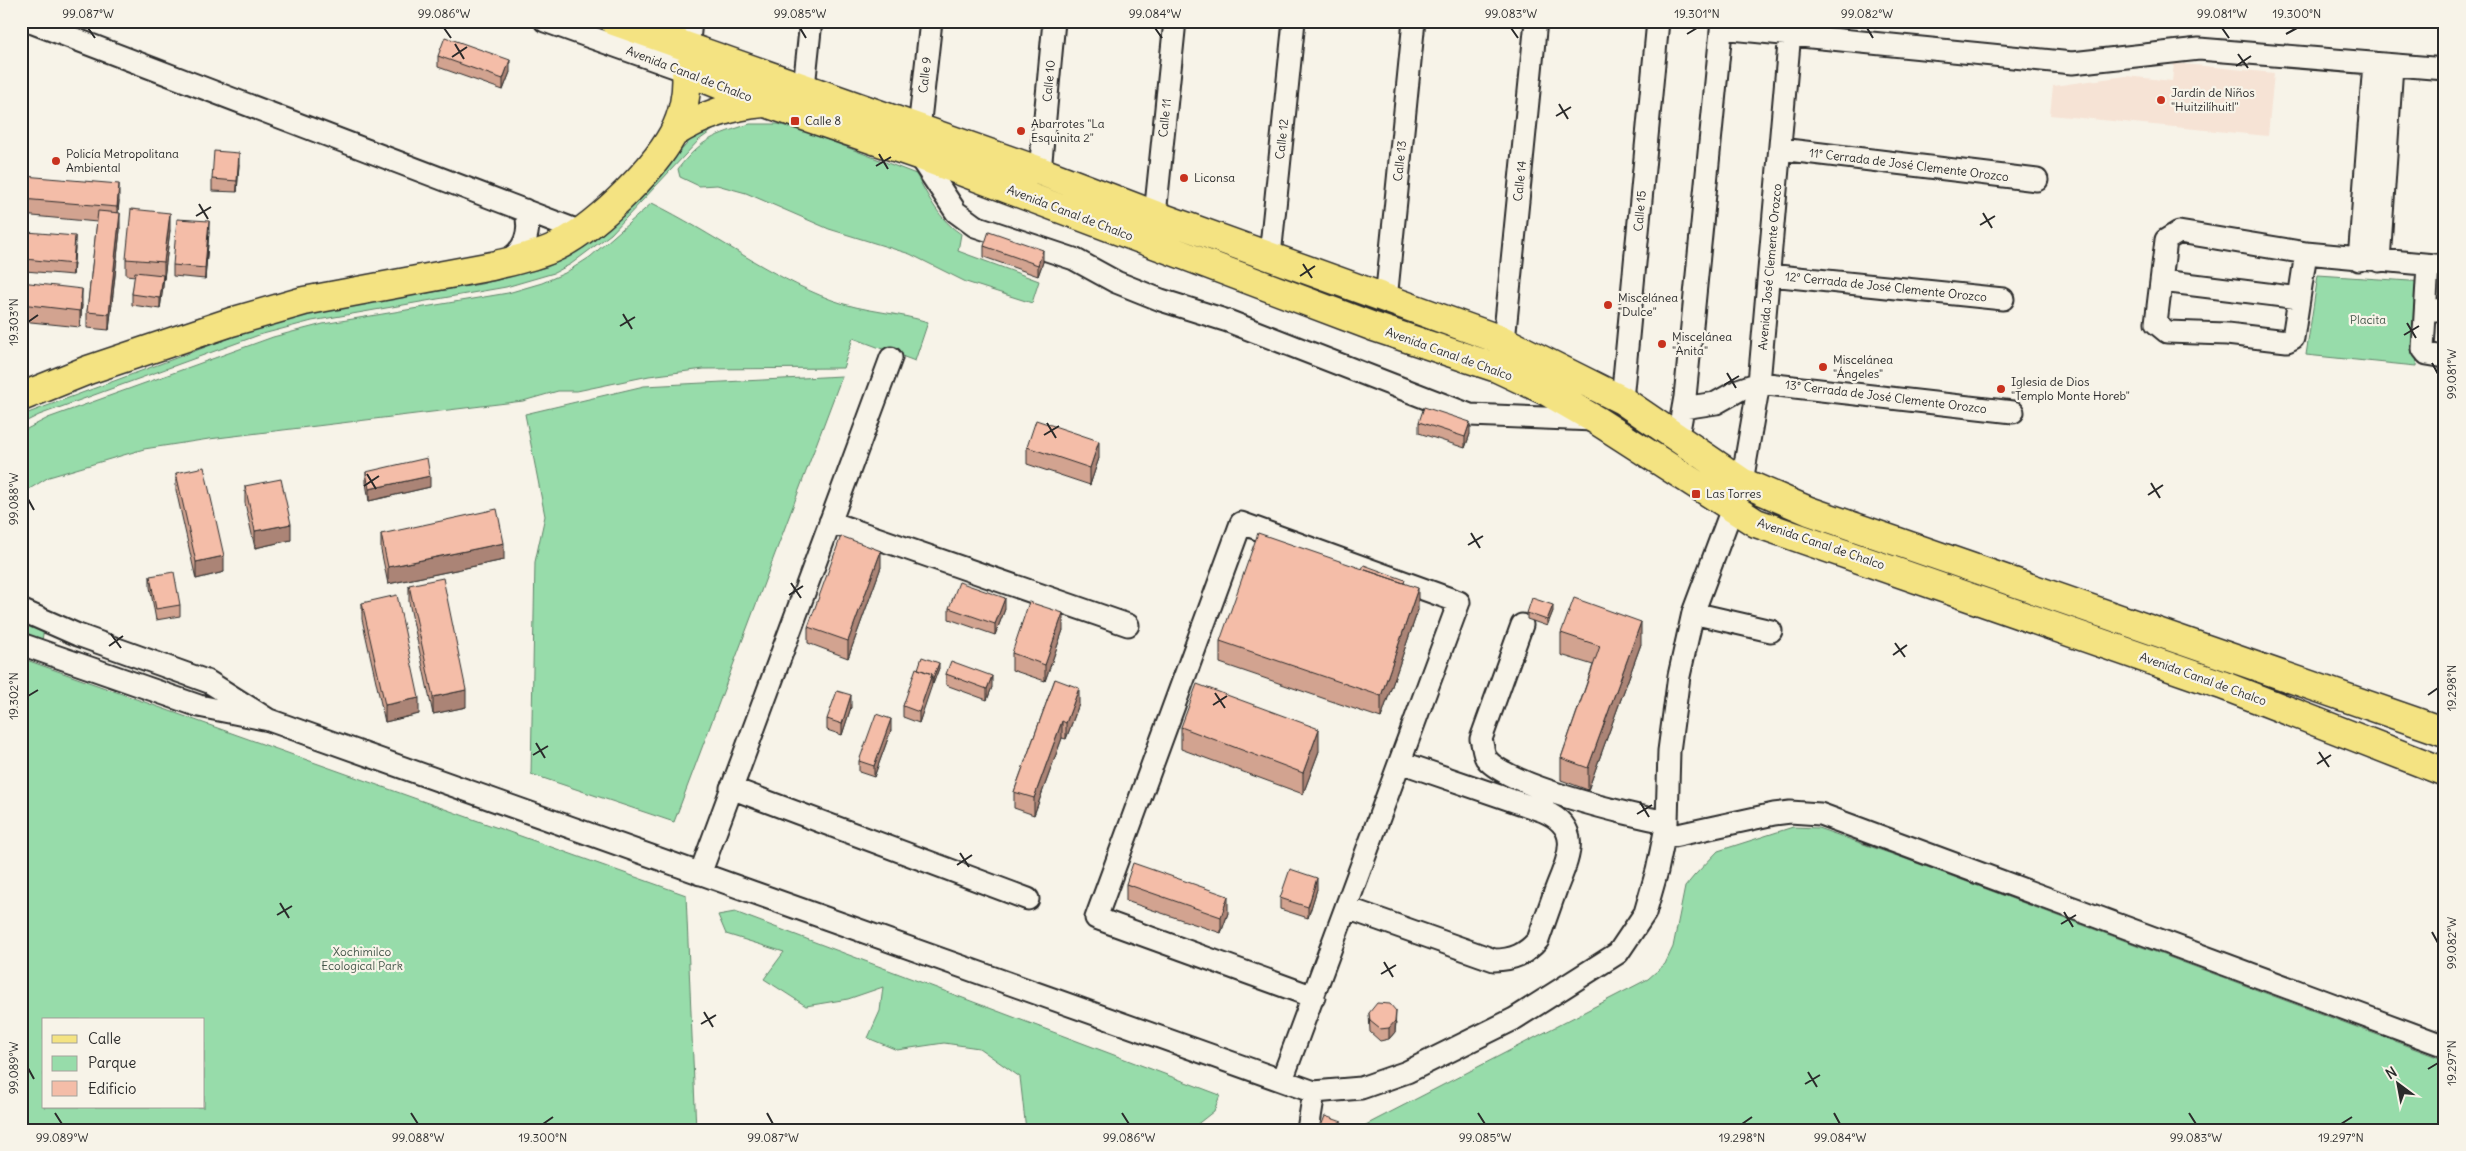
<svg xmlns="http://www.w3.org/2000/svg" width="2466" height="1151" font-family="Delius,sans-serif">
<rect width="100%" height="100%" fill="#f7f3e8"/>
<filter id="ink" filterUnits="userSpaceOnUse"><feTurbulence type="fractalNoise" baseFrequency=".02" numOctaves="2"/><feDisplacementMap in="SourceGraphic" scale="10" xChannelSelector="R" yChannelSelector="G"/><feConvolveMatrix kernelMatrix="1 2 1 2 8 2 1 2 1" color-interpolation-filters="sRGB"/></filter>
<g filter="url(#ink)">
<path fill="#f6e3d5" d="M2174,63L2274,73L2268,136L2050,115L2053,86L2126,76L2172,81Z"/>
<path fill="#97dcaa" stroke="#61846a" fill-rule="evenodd" d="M726,121L736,122L713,130L699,140L611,234L571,264L554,273L506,287L312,321L259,335L39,415L21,424V417L28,413L262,326L319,311L481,284L547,267L568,257L599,237L622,216L694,136Z
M750,124H778L810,133L916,174C928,196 939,220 961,234L958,251L1039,281L1032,303L966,282L910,254L829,229L746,193L717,185L699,186L680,177L678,169C701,139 715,135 750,124Z
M652,203C713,233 768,276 832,300C864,312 896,312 928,322L915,361L853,338L843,368L704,369L649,376L577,391H558L523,401L209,439L144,449L49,477L21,494V432L48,418L273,337L323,324L508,293L542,283L565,273L590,257Z
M2318,275L2425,282L2416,366L2306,355Z
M842,376L674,822L531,774L535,562L545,516L525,414L644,386Z
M21,619L44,629L42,640L38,641L21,635Z
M21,658L686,895L696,1130H21ZM44,1020H204V1107H44Z
M1793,827L1818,828L1903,858L2445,1060V1130H1356L1648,979L1665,964L1673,947L1685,887L1694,876L1718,851Z
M735,912L1220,1095L1214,1111L1190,1130H1026L1020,1077L979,1048L944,1043L897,1050L868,1038L880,1011L883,987L848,999L806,1006L764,979L784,952L726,934L718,915Z"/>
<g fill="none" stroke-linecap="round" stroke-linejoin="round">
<g stroke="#2b2b2b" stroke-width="25">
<path id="minor" d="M28,21L581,232
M545,21L686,71L691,21
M1721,28L2072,63L2199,49L2445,69
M804,87L811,21
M919,129L931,21
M1780,149L2037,180
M918,155L956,212L975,226L1074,259L1116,282L1161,300L1228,321L1470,415L1594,420
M1040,171L1054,21
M1155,215L1175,21
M2306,253L2293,338L2287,341L2227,334L2167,332L2156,323L2166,240L2179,232L2306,253L2445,266
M1270,256L1294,21
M2359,260L2374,63
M2379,261L2392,65
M504,262C525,252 532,232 525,210
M2428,265L2423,349L2427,354L2445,357
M1769,275L2003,299
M2162,281L2299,298
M1386,300L1414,21
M2426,309L2445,310
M1504,341L1536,21
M1622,400L1658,21
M1683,408L1716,403L1741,389L1759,383L2013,412
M1674,438L1680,425L1685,397L1722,21
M830,522L1128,625
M21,610L78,635L209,682L269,720L199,706L21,644
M1693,613L1771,631
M1522,625L1481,739C1483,745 1483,753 1486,758C1504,785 1632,816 1667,822
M269,720L1314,1092L1361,1088L1407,1072L1514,1019L1618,953L1645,913L1657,871L1667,822L1669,751L1679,676L1693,613L1742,482L1759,383L1791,21
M731,788L1028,899
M1664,838L1774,814L1790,812L1820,814L2445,1046
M700,874L891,358
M1347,908L1494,960C1513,960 1526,954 1538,940C1544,923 1550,906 1556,889C1568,858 1584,828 1543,811L1400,762
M1282,1080L1459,602L1241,523L1096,918L1314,997
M1308,1130L1314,1092"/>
</g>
<g stroke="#2b2b2b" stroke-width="31">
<path id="major" d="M614,21L1040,171L1155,215L1504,341L1622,400L1742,482L1809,511L2445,732
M674,133C702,115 731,106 764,103
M21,397L88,370L231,322L304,301L492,266C512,261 532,257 551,249C591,232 652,172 673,134C683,116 688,92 686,71L766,103L918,155L1374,327L1497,368L1546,391L1596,420L1756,523L2222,685L2445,772"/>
</g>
<use href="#minor" stroke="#f7f3e8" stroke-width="21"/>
<use href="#major" stroke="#f4e382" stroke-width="28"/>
</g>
<path fill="#d2a390" stroke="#2b2b2b" d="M438,56L510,72L503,90L438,67Z
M239,164L237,192L212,191V179Z
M22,199L119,201L118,213L120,230L109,330L87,328V312L97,222L22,215Z
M170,230L160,309L132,305V294L135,276L126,275V259Z
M209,232L205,279L173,276V265Z
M984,246L1043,262L1038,276L984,257Z
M75,247L73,275L25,271V259Z
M21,282L82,305L80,327L21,321Z
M1419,422L1470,434L1465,448L1419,433Z
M1027,447L1099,458L1090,485L1027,464Z
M366,472L430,487L369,501L366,483Z
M176,473L224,572L196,579L176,490Z
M245,486L291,540L255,548L245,503Z
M381,534L504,560L388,584L381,550Z
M881,567L848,658L808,643V627Z
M150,576L180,605V616L156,620L150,587Z
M1405,583L1418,610L1381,718L1220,663V641Z
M409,585L466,707L433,714L409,602Z
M362,603L419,714L385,722L362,619Z
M949,608L1005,609L995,635L949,619Z
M1553,611L1547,626L1527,619V613Z
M1063,630L1045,681L1012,670V653Z
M1561,633L1641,644L1588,790L1561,780V758L1593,665L1561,655Z
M939,668L933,684L932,683L919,723L903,717V706L918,669Z
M946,674L992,687L987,700L946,685Z
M1055,679L1079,704L1066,739L1062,738L1034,815L1014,808V792Z
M851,707L842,735L827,730V719Z
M1181,727L1319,751L1303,794L1181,749Z
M891,730L874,777L859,772V761Z
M1126,884L1228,913L1221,933L1126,901Z
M1317,889L1308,918L1280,909V898Z
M1369,1013L1396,1023L1395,1032L1389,1039L1380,1041L1370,1032Z"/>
<path fill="#ab8476" stroke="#2b2b2b" d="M510,60V72L503,90V79Z
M239,153V164L237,192V181Z
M119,184V201L117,223V207Z
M120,213V230L109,330V314Z
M170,213V230L164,279V262Z
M209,221V232L205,279V268Z
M75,236V247L73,275V264Z
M1043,250V262L1038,276V265Z
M163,275V287L160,309V298Z
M82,289V305L80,327V311Z
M1470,422V434L1465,448V437Z
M1099,441V458L1090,485V468Z
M430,476V487L369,501V489Z
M291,524V540L255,548V531Z
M504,543V560L388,584V567Z
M881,551V567L848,658V641Z
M224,556V572L196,579V562Z
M1418,588V610L1381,718V696Z
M1005,598V609L995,635V624Z
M1553,605V611L1547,626V620Z
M1063,613V630L1045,681V665Z
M1641,622V644L1588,790V768Z
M939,663V668L933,684V678Z
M932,674V685L919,723V712Z
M992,676V687L987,700V689Z
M1079,688V704L1066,739V723Z
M466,690V707L433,714V697Z
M851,695V707L842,735V724Z
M419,698V714L385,722V705Z
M891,719V730L874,777V766Z
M1062,721V738L1034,815V798Z
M1319,729V751L1303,794V773Z
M1317,878V889L1308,918V907Z
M1228,896V913L1221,933V917Z
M1396,1011L1395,1032L1389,1039V1028Z"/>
<path fill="#f4bda8" stroke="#2b2b2b" d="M445,37L510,60L503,79L438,56Z
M214,151L239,153L237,181L212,179Z
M24,176L119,184L117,207L22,199Z
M131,209L170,213L164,262L126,259Z
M98,211L120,213L109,314L87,312Z
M177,219L209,221L205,268L173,265Z
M989,231L1043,250L1038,265L984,246Z
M27,232L75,236L73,264L25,259Z
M135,272L163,275L160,298L132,294Z
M21,282L82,289L80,311L21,304Z
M1424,407L1470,422L1465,437L1419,422Z
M1036,420L1099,441L1090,468L1027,447Z
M427,458L430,476L369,489L366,472Z
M204,467L224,556L196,562L176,473Z
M281,479L291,524L255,531L245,486Z
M497,509L504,543L388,567L381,534Z
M1258,533L1418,588L1381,696L1220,641Z
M841,536L881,551L848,641L808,627Z
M1364,565L1405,580L1404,583L1362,569Z
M174,572L180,605L156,609L150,576Z
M443,578L466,690L433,697L409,585Z
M959,582L1005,598L995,624L949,608Z
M397,595L419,698L385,705L362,603Z
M1532,598L1553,605L1547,620L1527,613Z
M1574,598L1641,622L1588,768L1561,758L1600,646L1561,633Z
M1029,602L1063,613L1045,665L1012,653Z
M922,657L939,663L933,678H932V674L918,669Z
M951,661L992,676L987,689L946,674Z
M916,668L932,674L919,712L903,706Z
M1055,679L1079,688L1066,723L1062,721L1034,798L1014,792Z
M1197,684L1319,729L1303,773L1181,727Z
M837,691L851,695L842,724L827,719Z
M876,714L891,719L874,766L859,761Z
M1133,863L1228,896L1221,917L1126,884Z
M1290,869L1317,878L1308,907L1280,898Z
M1377,1003L1390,1004L1396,1011L1395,1021L1389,1028L1380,1029L1370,1021L1369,1013Z
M1325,1116L1342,1122L1339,1130L1320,1129Z"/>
</g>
<path fill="none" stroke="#2b2b2b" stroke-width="2" d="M88,28L95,38M444,28L451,38M800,28L806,38M1155,28L1162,38M1511,28L1518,38M1867,28L1873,38M2222,28L2229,38M1687,34L1697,28M2286,34L2297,28M455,44L464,59M2238,54L2248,68M452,57L467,47M2236,66L2251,56M1559,104L1568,119M1556,116L1571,107M879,154L888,169M876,166L891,157M199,204L208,219M1983,213L1992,228M196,216L211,207M1980,225L1995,216M1303,264L1312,278M1300,276L1315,266M623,314L632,329M28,322L38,315M2407,323L2416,338M620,326L635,317M2404,335L2419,326M2432,363L2438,374M1727,373L1736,388M1724,385L1739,376M1047,423L1056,438M1044,435L1059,426M367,474L376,489M2151,483L2160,498M364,486L379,476M2148,495L2163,485M28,499L34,510M1471,533L1480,548M1468,545L1483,536M791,583L801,598M789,595L803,586M111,634L121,648M1895,643L1905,657M109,646L123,636M1893,655L1907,645M1215,693L1225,708M2428,695L2438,688M28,696L38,690M1213,705L1227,696M536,743L545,758M2319,752L2329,767M533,755L548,746M2317,764L2331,755M1640,802L1649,817M1637,814L1652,805M960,853L969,867M957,865L972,855M280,903L289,918M2064,912L2073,927M277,915L292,906M2061,924L2076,915M2432,932L2438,943M1384,962L1393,977M1381,974L1396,965M704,1012L713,1027M701,1024L716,1015M28,1068L34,1079M2428,1069L2438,1063M1808,1072L1817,1087M1805,1084L1820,1075M55,1113L62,1124M411,1113L418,1124M767,1113L773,1124M1122,1113L1129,1124M1478,1113L1485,1124M1834,1113L1840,1124M2189,1113L2196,1124M543,1124L553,1117M1742,1124L1752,1117M2341,1124L2352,1117"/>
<g fill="#c8321e" stroke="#f7f3e8" stroke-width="2">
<circle cx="2161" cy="100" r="5"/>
<rect x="790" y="116" width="10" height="10" rx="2.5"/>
<circle cx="1021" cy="131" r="5"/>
<circle cx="56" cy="161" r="5"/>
<circle cx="1184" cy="178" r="5"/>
<circle cx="1608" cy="305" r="5"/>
<circle cx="1662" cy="344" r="5"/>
<circle cx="1823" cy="367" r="5"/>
<circle cx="2001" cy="389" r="5"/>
<rect x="1691" y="489" width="10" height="10" rx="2.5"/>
</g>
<g text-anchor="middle" stroke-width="4.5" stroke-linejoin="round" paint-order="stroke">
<g font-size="12" fill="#2b2b2b" stroke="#f7f3e8">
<text transform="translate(689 74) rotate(21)" y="4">Avenida Canal de Chalco</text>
<text transform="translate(925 75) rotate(-84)" y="4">Calle 9</text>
<text transform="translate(1049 81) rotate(-85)" y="4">Calle 10</text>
<text transform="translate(1165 118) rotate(-84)" y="4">Calle 11</text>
<text transform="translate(1282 139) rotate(-84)" y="4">Calle 12</text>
<text transform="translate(1400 161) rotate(-84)" y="4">Calle 13</text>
<text transform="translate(1909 165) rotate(7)" y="4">11° Cerrada de José Clemente Orozco</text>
<text transform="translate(1520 181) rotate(-84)" y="4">Calle 14</text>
<text transform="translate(1640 211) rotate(-85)" y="4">Calle 15</text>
<text transform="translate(1070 213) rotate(21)" y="4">Avenida Canal de Chalco</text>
<text transform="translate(1770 267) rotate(-85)" y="4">Avenida José Clemente Orozco</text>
<text transform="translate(1886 287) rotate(6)" y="4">12° Cerrada de José Clemente Orozco</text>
<text transform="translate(1449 354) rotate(20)" y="4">Avenida Canal de Chalco</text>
<text transform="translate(1886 397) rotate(7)" y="4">13° Cerrada de José Clemente Orozco</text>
<text transform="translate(1821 544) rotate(19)" y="4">Avenida Canal de Chalco</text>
<text transform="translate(2203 679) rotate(20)" y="4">Avenida Canal de Chalco</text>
</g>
<g font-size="12" fill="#2b2b2b" stroke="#f7f3e8" text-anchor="start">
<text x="2171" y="97">Jardín de Niños<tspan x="2171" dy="14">"Huitzilíhuitl"</tspan></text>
<text x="805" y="125">Calle 8</text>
<text x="1031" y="128">Abarrotes "La<tspan x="1031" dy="14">Esquinita 2"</tspan></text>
<text x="66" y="158">Policía Metropolitana<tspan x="66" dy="14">Ambiental</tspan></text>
<text x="1194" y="182">Liconsa</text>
<text x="1618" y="302">Miscelánea<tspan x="1618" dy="14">"Dulce"</tspan></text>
<text x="1672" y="341">Miscelánea<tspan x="1672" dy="14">"Anita"</tspan></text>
<text x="1833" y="364">Miscelánea<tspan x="1833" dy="14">"Ángeles"</tspan></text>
<text x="2011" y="386">Iglesia de Dios<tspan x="2011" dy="14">"Templo Monte Horeb"</tspan></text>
<text x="1706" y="498">Las Torres</text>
</g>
<g font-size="12" fill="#46574b" stroke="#f7f3e8">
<text x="2368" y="324">Placita</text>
<text x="362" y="956">Xochimilco<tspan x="362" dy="14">Ecological Park</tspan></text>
</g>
</g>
<rect width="2466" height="1151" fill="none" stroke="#f7f3e8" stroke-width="55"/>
<rect x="42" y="1018" width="162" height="90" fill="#f7f3e8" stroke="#a5a39c"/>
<rect x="52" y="1035" width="25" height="8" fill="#f4e382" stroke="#a5a39c"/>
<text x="88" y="1044" font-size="15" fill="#2b2b2b">Calle</text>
<rect x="52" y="1056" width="25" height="15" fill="#97dcaa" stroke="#a5a39c"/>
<text x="88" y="1068" font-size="15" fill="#2b2b2b">Parque</text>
<rect x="52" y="1081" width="25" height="15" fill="#f4bda8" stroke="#a5a39c"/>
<text x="88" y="1094" font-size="15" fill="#2b2b2b">Edificio</text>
<g transform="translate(2398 1084) rotate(328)" stroke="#f7f3e8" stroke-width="4" paint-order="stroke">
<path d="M0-4L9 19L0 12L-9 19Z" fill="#2b2b2b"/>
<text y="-8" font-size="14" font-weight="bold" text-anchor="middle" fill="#2b2b2b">N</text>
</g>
<rect x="28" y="28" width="2410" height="1096" fill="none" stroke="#2b2b2b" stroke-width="2"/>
<g font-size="12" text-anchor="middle" fill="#2b2b2b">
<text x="88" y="18">99.087°W</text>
<text x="444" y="18">99.086°W</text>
<text x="800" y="18">99.085°W</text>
<text x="1155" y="18">99.084°W</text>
<text x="1511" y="18">99.083°W</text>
<text x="1697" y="18">19.301°N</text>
<text x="1867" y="18">99.082°W</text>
<text x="2222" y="18">99.081°W</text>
<text x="2297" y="18">19.300°N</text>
<text transform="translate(14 322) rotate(-90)" y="4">19.303°N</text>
<text transform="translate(2452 374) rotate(-90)" y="4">99.081°W</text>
<text transform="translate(14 499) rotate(-90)" y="4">99.088°W</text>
<text transform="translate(2452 688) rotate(-90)" y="4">19.298°N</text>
<text transform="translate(14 696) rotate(-90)" y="4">19.302°N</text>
<text transform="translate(2452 943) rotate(-90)" y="4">99.082°W</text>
<text transform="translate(2452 1063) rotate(-90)" y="4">19.297°N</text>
<text transform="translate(14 1068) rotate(-90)" y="4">99.089°W</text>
<text x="62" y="1142">99.089°W</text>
<text x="418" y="1142">99.088°W</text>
<text x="543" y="1142">19.300°N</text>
<text x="773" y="1142">99.087°W</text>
<text x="1129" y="1142">99.086°W</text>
<text x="1485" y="1142">99.085°W</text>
<text x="1742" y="1142">19.298°N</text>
<text x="1840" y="1142">99.084°W</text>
<text x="2196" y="1142">99.083°W</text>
<text x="2341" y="1142">19.297°N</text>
</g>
</svg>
